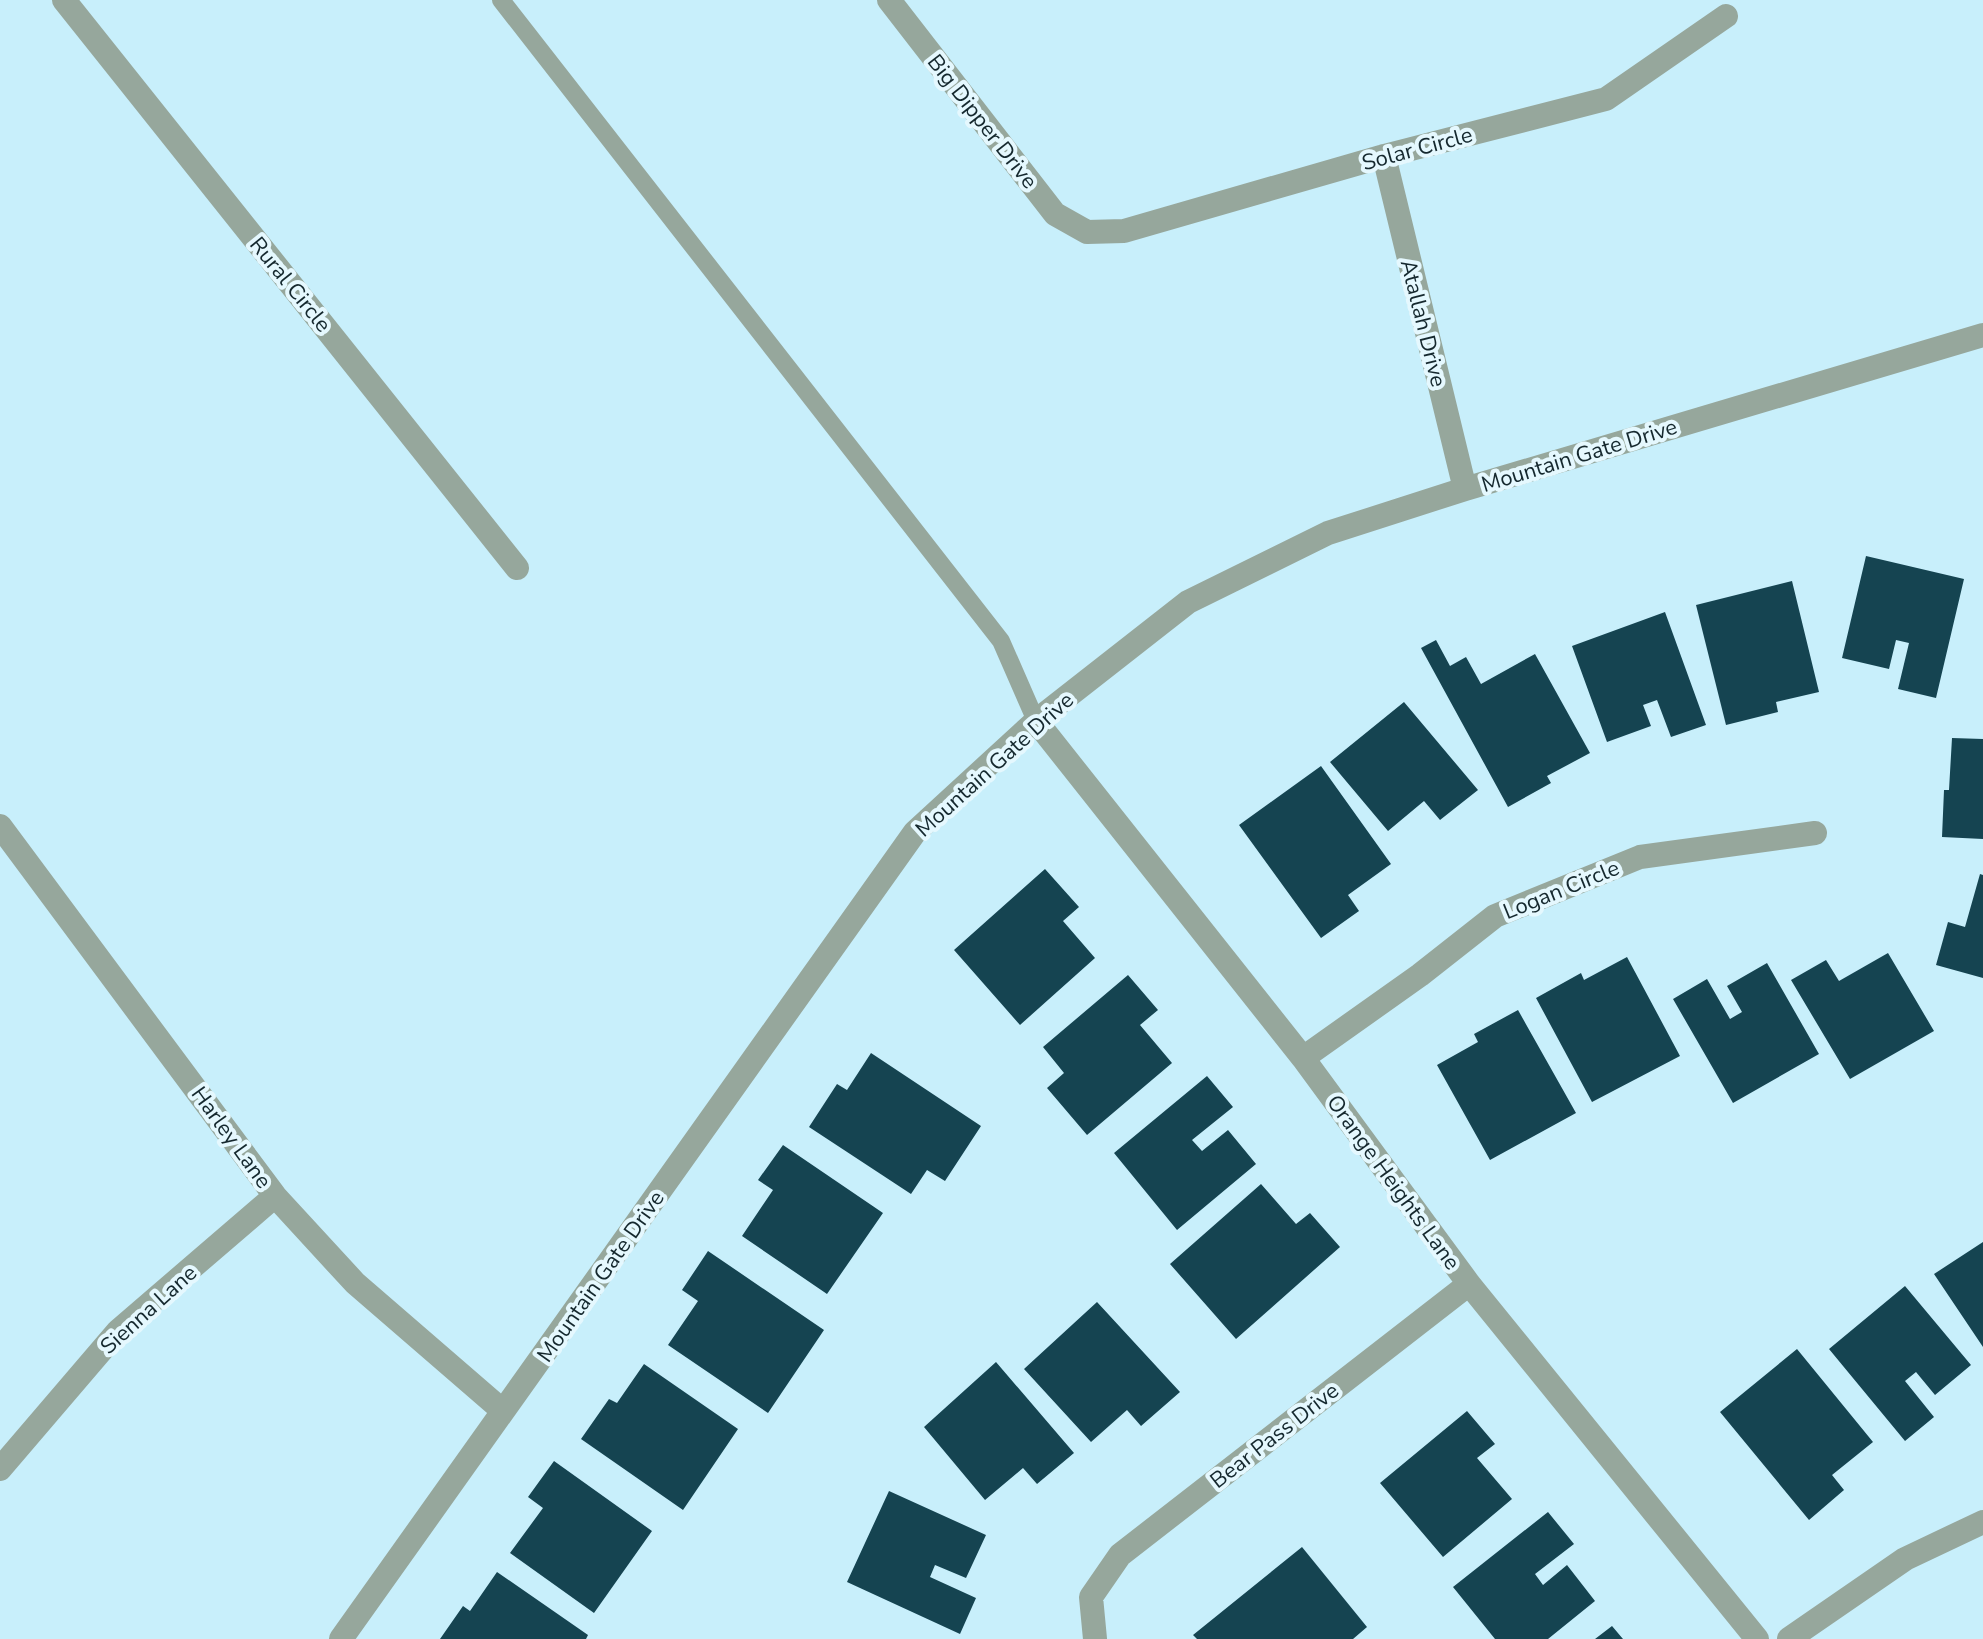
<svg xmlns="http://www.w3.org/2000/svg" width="1983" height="1639" font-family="'Nunito Sans',sans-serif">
<rect width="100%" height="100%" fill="#c8effb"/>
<path fill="#154451" d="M1866,556L1964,579L1936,698L1898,689L1909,643L1896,640L1889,669L1842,658Z
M1792,581L1819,692L1776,702L1778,712L1726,725L1696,605Z
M1665,612L1706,725L1671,737L1657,700L1643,705L1651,726L1607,742L1572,646Z
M1436,640L1450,666L1466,657L1481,684L1535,654L1590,753L1547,776L1551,783L1508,807L1421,648Z
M1404,702L1478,790L1440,820L1424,801L1388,831L1330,762Z
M1952,738L1983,739V839L1942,837L1944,790H1949Z
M1321,766L1391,864L1348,895L1359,911L1321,938L1239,825Z
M1045,869L1079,907L1063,921L1095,958L1020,1025L954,950Z
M1980,874L1983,875V978L1936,965L1948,922L1965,927Z
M1888,953L1934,1031L1850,1079L1791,980L1826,960L1839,981Z
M1627,957L1680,1056L1592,1102L1536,998L1581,973L1584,980Z
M1767,963L1819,1054L1733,1103L1673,999L1707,979L1730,1019L1742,1012L1727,986Z
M1128,975L1158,1010L1140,1025L1172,1063L1087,1135L1047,1088L1064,1073L1043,1047Z
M1518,1010L1576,1113L1490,1160L1437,1065L1478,1042L1474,1034Z
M871,1053L981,1126L945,1181L927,1170L911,1194L809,1127L837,1084L847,1090Z
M1207,1076L1233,1107L1192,1140L1202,1151L1228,1130L1256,1164L1177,1230L1114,1153Z
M783,1145L883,1213L827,1294L742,1236L773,1190L758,1180Z
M1261,1184L1296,1224L1310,1213L1340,1247L1236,1339L1170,1264Z
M1983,1242V1347L1934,1274Z
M708,1251L824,1330L768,1413L668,1345L698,1301L682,1290Z
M1905,1286L1971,1365L1935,1395L1916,1372L1905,1381L1934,1417L1905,1441L1829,1349Z
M1097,1302L1180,1392L1141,1426L1127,1410L1091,1442L1024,1369Z
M1797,1349L1873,1442L1832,1475L1844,1490L1809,1520L1720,1412Z
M996,1362L1074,1453L1037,1484L1023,1468L985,1500L924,1427Z
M644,1364L738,1429L683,1510L581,1439L609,1399L617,1403Z
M1467,1411L1495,1444L1477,1458L1512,1499L1443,1557L1380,1483Z
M554,1461L652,1531L594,1613L510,1553L543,1508L528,1497Z
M889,1491L986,1535L966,1578L935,1565L930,1577L976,1598L960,1634L847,1582Z
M1548,1512L1574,1544L1535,1574L1543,1585L1567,1565L1595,1601L1548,1639H1495L1453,1587Z
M1302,1547L1367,1627L1353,1639H1197L1193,1635Z
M497,1572L588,1635L586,1639H440L463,1606L470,1611Z
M1612,1626L1623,1639H1595Z"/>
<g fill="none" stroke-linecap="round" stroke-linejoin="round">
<path stroke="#96a79c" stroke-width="18" d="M501,0L1001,641L1036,721"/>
<path stroke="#96a79c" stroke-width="24" d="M64,0L517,568
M889,0L1055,214L1087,232L1124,231L1384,156L1606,99L1726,16
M1384,156L1465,489
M1036,721L1303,1058L1469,1284L1757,1639
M0,826L275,1196L355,1283L503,1411
M1303,1058L1420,975L1495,916L1640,857L1815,833
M0,1469L118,1331L275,1196
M341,1639L915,832L1036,721L1188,602L1328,533L1465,489L1983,335
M1095,1639L1091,1597L1120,1555L1469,1284
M1789,1639L1905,1559L1983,1522"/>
</g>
<g text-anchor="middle" stroke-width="8" stroke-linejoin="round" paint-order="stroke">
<g font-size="22" fill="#15282e" stroke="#e5f8fe">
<text transform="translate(983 121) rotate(52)" y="8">Big Dipper Drive</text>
<text transform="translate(1417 148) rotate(-15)" y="8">Solar Circle</text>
<text transform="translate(291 284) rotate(51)" y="8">Rural Circle</text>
<text transform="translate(1424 323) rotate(76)" y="8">Atallah Drive</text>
<text transform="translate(1579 455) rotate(-17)" y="8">Mountain Gate Drive</text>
<text transform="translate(994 764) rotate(-42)" y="8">Mountain Gate Drive</text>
<text transform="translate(1561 889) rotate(-22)" y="8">Logan Circle</text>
<text transform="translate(232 1137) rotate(54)" y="8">Harley Lane</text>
<text transform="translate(1394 1182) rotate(54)" y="8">Orange Heights Lane</text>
<text transform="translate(600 1276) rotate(-55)" y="8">Mountain Gate Drive</text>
<text transform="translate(148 1309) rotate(-42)" y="8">Sienna Lane</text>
<text transform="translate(1274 1435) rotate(-38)" y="8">Bear Pass Drive</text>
</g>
</g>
</svg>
